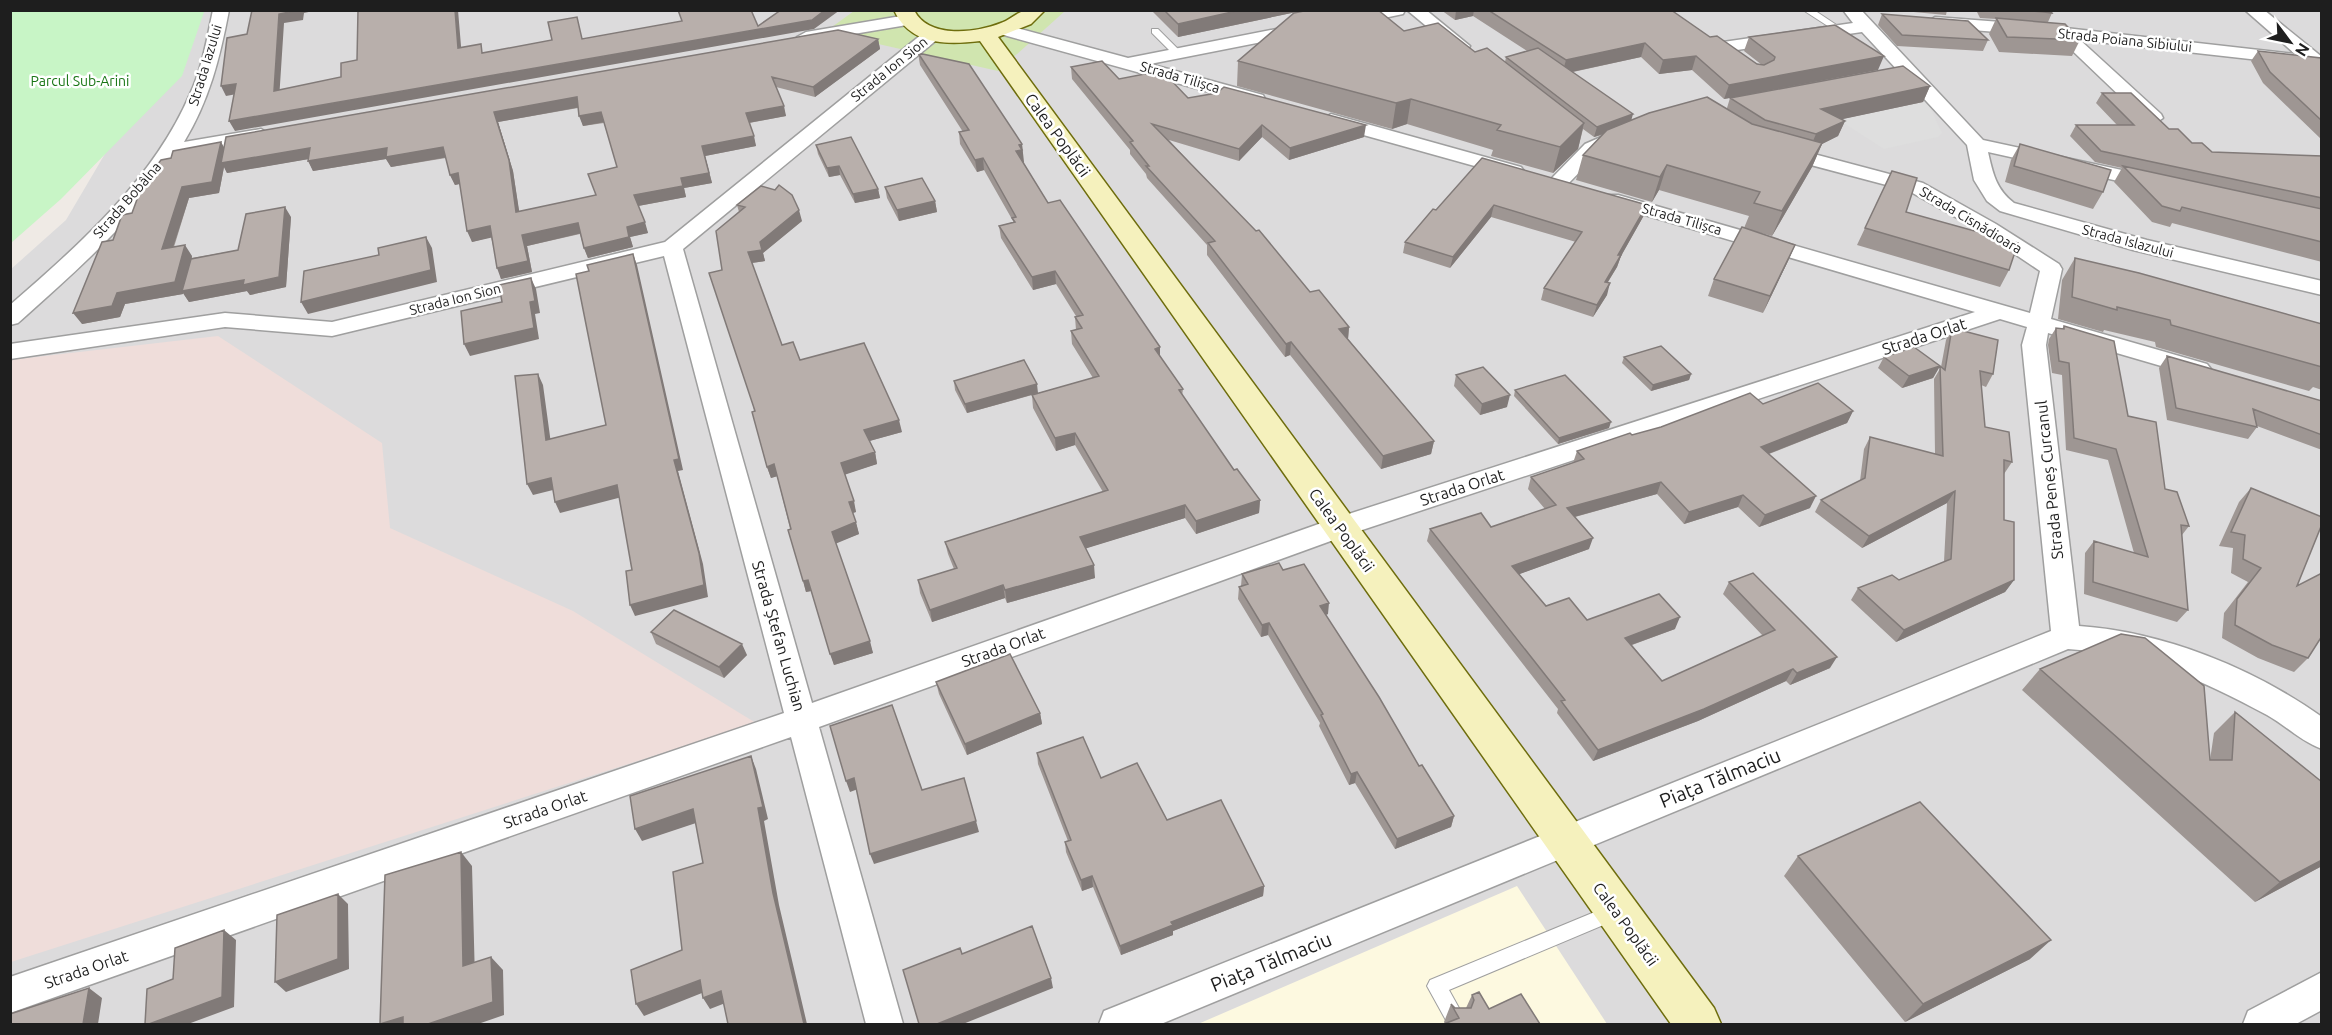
<svg xmlns="http://www.w3.org/2000/svg" width="2332" height="1035" font-family="Ubuntu,sans-serif">
<rect width="100%" height="100%" fill="#efeae5"/>
<path fill="#dcdbdc" d="M103,11H2321V1024H11L10,270L66,220L132,108Z"/>
<path fill="#fdf9e0" d="M1517,886L1607,1024H1198Z"/>
<path fill="#efddda" d="M218,336L382,443L390,528L573,611L756,723L11,962L10,360Z"/>
<path fill="#d0e5af" d="M854,11H1065L998,71L825,32Z"/>
<path fill="#c8f5c6" d="M11,10L204,12L182,76L61,199L11,243Z"/>
<path fill="#dedede" d="M1927,101L1942,133L1938,137L1884,149L1839,120Z"/>
<g fill="none" stroke-linecap="round" stroke-linejoin="round">
<g stroke="#9f9f9f" stroke-width="2">
<path id="lane" d="M1803,10H1814L1844,30L1837,32Z
M1152,29H1158L1181,52V56H1175L1152,33Z
M1614,904L1620,906L1623,912L1620,918L1449,990L1464,1017L1462,1024H1448L1427,986L1430,980Z"/>
</g>
<g stroke="#9f9f9f" stroke-width="3">
<path id="street" d="M213,10H229C220,58 209,101 184,142L261,129L271,135L261,141L176,155C135,220 75,272 18,323L10,325V305C79,245 153,180 190,94C202,68 207,39 213,10Z
M1371,10H1405L1403,14L1346,26L1338,21L1340,17Z
M1407,10H1426L1470,46L1467,50H1455Z
M1843,10H1861L1983,140L2154,177L2161,179L2164,183L2161,187L2154,189L1988,152C1993,174 1996,189 2014,203L2147,240L2322,281V295L2133,250L2000,211L1987,201L1974,180L1967,145L1862,32L1723,52L1714,47L1723,42L1853,23Z
M2245,10H2264L2322,57V67L2080,40L2161,114L2163,118L2154,124L2147,122L2058,37L1935,27L1927,22L1935,17L2039,25L2295,54Z
M907,15L915,20L913,24L806,42L797,37L806,32Z
M1302,24L1308,25L1311,29L1308,33L1150,64L1263,95L1265,99L1256,105L1000,34L997,30L1006,25L1128,58Z
M933,29L942,34L939,38L683,249L812,703L1330,520L1975,312L1604,203L1601,199L1604,195H1618L2030,313L2040,271L1982,232L1909,191L1773,155L1770,151L1773,147L1780,145L1923,183L1996,224L2059,264L2062,269L2051,319L2207,364L2211,369L2207,374L2199,377L2048,333L2046,345L2079,626C2164,632 2253,668 2322,717V749C2302,742 2285,725 2267,715C2200,679 2145,654 2068,649L1161,1024H1099L1104,1011L2051,631L2022,345L2027,327L2000,319L1350,534L819,727L903,1024H866L791,737L10,1013V977L784,713L664,256L332,336L225,327L10,359V344L225,313L332,322L665,242L927,30Z
M1331,114L1521,167L1524,171L1521,175L1514,177L1324,124L1322,120Z
M1615,131L1625,137L1599,152L1565,187H1551L1548,183L1551,179L1585,144Z
M2322,972V1010L2296,1024H2243L2248,1011Z"/>
</g>
<g stroke="#6e6d0d" stroke-width="3">
<path id="secondary" d="M894,10H914C928,39 976,33 1001,23C1009,20 1014,15 1021,12C1027,9 1038,10 1045,10L1031,24L998,37L1714,1008L1721,1024H1671L980,41C945,45 910,45 894,10Z"/>
</g>
<use href="#lane" fill="#fff" fill-rule="evenodd"/>
<use href="#street" fill="#fff" fill-rule="evenodd"/>
<use href="#secondary" fill="#f5f1bd" fill-rule="evenodd"/>
</g>
<path fill="#9e9693" fill-rule="evenodd" d="M1151,10H1306L1178,37Z
M1441,10H1671L1710,37L1757,64L1762,65L1744,51L1749,37L1878,70L1724,99L1692,70L1659,74L1641,57L1573,72L1632,120L1727,108L1730,98L1930,86L1923,102L1842,119L1845,121L1838,136L1822,144L1812,167L1772,236L1750,230L1795,245L1788,261L1763,313L1708,296L1714,279L1744,228L1749,216L1659,190L1652,202L1576,180L1583,155L1602,135L1594,137L1583,129L1578,149L1553,173L1491,156L1493,150L1407,124L1392,129L1237,86L1238,61L1404,31L1505,62L1506,57L1527,51L1473,16L1455,20Z
M1892,10H1947L1946,15Z
M1976,10H2050L2052,13L2048,22L2080,40L2072,56L1999,52L1989,34L1996,19L1980,18Z
M1882,14L1988,40L1983,51L1897,46L1878,25Z
M878,39L880,49L815,97L776,87L786,116L749,123L756,146L705,156L712,183L684,188L686,197L638,206L648,233L630,237L633,247L588,258L584,248L580,234L527,246L532,272L501,279L491,237L472,242L460,184L455,185L450,175L446,158L391,167L386,159L313,171L308,159L227,173L224,167L219,193L189,198L174,247L192,256V258L238,250L291,217L286,287L250,295L247,291L189,302L183,293V294L125,304L120,317L82,324L113,240L171,158L221,142L224,148ZM578,108L583,126L604,123L617,167L596,195L519,212L513,171L498,122Z
M2258,51L2322,58V140L2263,83L2251,61Z
M918,53L1022,144L1023,162L1048,203L1160,347V357L1183,389L1182,396L1234,470L1260,500L1259,513L1196,534L1185,518L1086,548L1095,578L1007,603L1005,598L932,622L920,593L918,580L954,569L948,554L945,542L1103,492L1075,445L1056,451L1033,408L1032,395L967,413L955,390L954,381L1038,393L1093,378L1072,344L1071,331L1076,330L1075,317L1076,316L1056,284L1033,290L1001,238L999,226L1013,222V221L984,170L977,172L960,144L959,132H963L920,65Z
M1071,67L1119,79L1160,78L1188,98L1364,137L1289,160L1262,137L1239,161L1169,140L1310,292L1349,327L1348,339L1434,441L1431,454L1381,469L1290,355L1285,357L1207,255V245L1147,178L1146,174L1130,154V150L1072,79Z
M2102,93L2169,129L2192,143L2212,152L2322,156V262L2172,223L2170,227L2152,222L2114,182L2122,168L2095,162L2070,136L2076,125H2117L2096,103Z
M2020,144L2103,192L2093,209L2005,182L2011,160Z
M816,145L878,189L880,198L855,203L840,175L829,177L818,154Z
M1482,158L1647,205L1643,217L1621,256L1617,267L1608,282L1607,295L1593,317L1541,300L1544,288L1576,242L1491,217L1450,268L1403,253L1405,242L1436,210Z
M1892,171L1906,212L2009,270L2000,287L1857,245Z
M885,187L935,201L937,212L899,221L887,198Z
M737,205L802,221L763,253L765,261L752,263L782,345L800,360L902,432L869,441L875,452L877,464L845,474L856,512L853,513L859,534L835,543L873,653L834,665L811,591L806,592L777,476L771,478L767,467L722,270L739,212Z
M2075,258L2322,324V390L2313,387L2309,391L2156,347L2155,342L2104,330L2103,332L2058,319L2062,280Z
M2064,326L2128,416L2165,489L2189,526L2182,535L2188,610L2177,622L2084,594L2085,553L2094,541L2134,553L2108,460L2066,450L2062,375L2052,373L2048,345L2049,339L2056,328L2062,329Z
M1952,328L1993,374L1986,387L1981,385L1985,427L2012,462L2004,474V520L2014,580L2005,592L1896,642L1851,600L1858,588L1899,580L1944,562L1947,503L1862,548L1815,512L1821,500L1860,481L1864,449L1870,437L1935,454L1934,379L1941,367L1946,340Z
M2167,356L2322,401V450L2257,426V427L2248,439L2167,420L2159,368Z
M1624,357L1691,374L1689,380L1651,391L1622,363Z
M1884,357L1940,366L1933,378L1902,388L1878,368Z
M1456,375L1507,407L1480,415L1454,386Z
M1515,390L1609,428L1558,444L1514,396Z
M1763,404L1853,411L1847,423L1769,454L1810,508L1759,527L1738,507L1684,524L1657,494L1575,517L1589,549L1519,574L1546,606L1587,620L1675,629L1632,645L1662,681L1763,636L1723,594L1729,582L1830,668L1790,685L1786,681L1698,721L1593,761L1557,713L1558,709L1427,541L1430,529L1491,527L1545,509L1528,489L1531,477L1573,463L1577,451L1632,435Z
M2251,488L2297,586L2308,658L2294,672L2258,658L2222,638L2224,613L2248,582L2231,573L2233,548L2219,546L2239,502Z
M1283,570L1328,614L1326,615L1419,766L1454,816L1451,827L1395,849L1355,783L1349,785L1319,726L1320,723L1268,635L1261,637L1238,599L1239,587L1241,586L1242,574Z
M651,632L747,655L724,678L656,644Z
M2040,669L2210,760L2214,733L2235,712L2322,866L2255,902L2022,690Z
M936,682L1040,713L1042,724L967,755L939,694Z
M1037,753L1101,778L1167,820L1264,886L1263,896L1173,931V935L1121,955L1093,887L1082,891L1066,852L1065,842L1068,841L1038,764Z
M1798,856L2030,959L1905,1022L1784,876Z
M1472,995L1489,1009L1445,1024L1444,1022L1451,1004L1455,1008H1466Z"/>
<path fill="#817a78" d="M299,10H318L304,13L303,20L284,23L279,100L274,91L279,14Z
M455,10H458L462,58L458,48Z
M825,10H840L814,29L235,131L229,121L812,20Z
M1241,10H1306L1178,37V24Z
M1456,10H1474L1473,16L1455,20Z
M878,39L880,49L815,97L813,87Z
M1645,43L1641,57L1562,74L1566,60Z
M1696,56L1692,70L1659,74L1663,60Z
M1884,56L1878,70L1724,99L1729,85Z
M236,84L242,93L226,96L221,86Z
M1930,86L1923,102L1815,125L1821,109Z
M577,97L581,107L498,122L513,171L521,223L516,212L494,112Z
M1411,99L1407,124L1392,129L1396,103Z
M784,106L786,116L748,123L746,113Z
M601,112L605,122L583,126L579,116Z
M1633,114L1630,125L1594,137L1597,127Z
M1845,121L1838,136L1822,144L1812,167L1772,236L1816,134Z
M1584,123L1578,149L1553,173L1560,147Z
M1262,125V137L1239,161V149Z
M1366,125L1364,137L1289,160L1290,148Z
M754,136L756,146L705,156L712,183L684,188L686,197L638,206L634,195L681,178L702,146Z
M221,142L227,153L310,148L315,158L227,173L224,167L219,193L189,198L169,260L162,249L182,187Z
M1022,144L1024,162L1017,163L1016,151L1019,145Z
M443,147L448,157L391,167L386,159L313,171L308,161L387,148Z
M983,158L984,170L977,172L975,160Z
M1667,165L1659,190L1652,202L1660,177Z
M839,166L840,175L829,177L827,168Z
M458,173L463,183L455,185L450,175Z
M878,189L880,198L855,203L853,194Z
M935,201L937,212L899,221L897,210Z
M1494,205L1491,217L1450,268L1453,257Z
M1647,205L1643,217L1621,256L1617,267L1601,293L1605,282L1618,255Z
M285,207L291,217L286,287L250,295L247,291L189,302L183,293V294L125,304L120,317L82,324L73,313L117,293L185,245L192,256L183,291L244,280Z
M799,210L802,221L763,253L765,261L751,263L748,252Z
M645,222L648,233L630,237L633,247L588,258L584,248L627,227Z
M578,223L582,233L527,246L532,272L501,279L497,268L522,235Z
M490,226L494,237L472,242L467,231Z
M426,237L432,248L437,282L308,314L301,302Z
M1795,245L1788,261L1763,313L1770,296Z
M633,254L637,265L683,470L678,471L703,564L708,597L635,616L630,605L674,460Z
M1055,271L1056,284L1033,290L1032,277Z
M531,278L536,289L540,313L535,314L539,339L470,356L464,344L530,302Z
M1610,283L1607,295L1593,317L1597,305Z
M1349,327L1348,339L1339,329Z
M1291,342L1290,355L1285,357L1286,344Z
M1160,347V360L1155,349Z
M1940,366L1933,378L1902,388L1909,376Z
M538,374L543,385L552,451L546,440Z
M1691,374L1689,380L1651,391L1653,385Z
M1037,384L1038,393L967,413L965,404Z
M1510,395L1507,407L1480,415L1482,404Z
M1853,411L1847,423L1755,459L1761,447Z
M899,420L902,432L866,442L864,430Z
M1611,422L1609,428L1558,444L1559,438Z
M1075,433V445L1056,451L1055,438Z
M1434,441L1431,454L1381,469L1383,456Z
M875,452L877,464L844,475L841,463Z
M774,464L778,476L771,478L767,467Z
M551,478L557,489L533,495L527,484Z
M1661,482L1657,494L1563,520L1567,508Z
M617,485L622,497L560,513L555,502Z
M1955,491L1947,503L1862,548L1869,536Z
M1743,495L1738,507L1684,524L1689,512Z
M1816,496L1810,508L1759,527L1765,515Z
M1260,500L1259,513L1196,534V521Z
M854,501L856,512L852,513L849,502Z
M1185,505V518L1081,550L1080,537Z
M856,522L859,534L835,544L832,532Z
M1593,538L1589,549L1509,578L1512,566Z
M1094,565L1095,578L1007,603L1005,590Z
M808,580L811,591L806,592L803,581Z
M2014,580L2005,592L1896,642L1904,630Z
M1003,585L1005,598L932,622L930,610Z
M1329,603L1328,614L1318,617L1320,606Z
M1680,617L1675,629L1620,649L1625,638Z
M1269,623L1268,635L1261,637L1262,625Z
M870,641L873,653L834,665L830,654Z
M742,644L747,655L724,678L719,667Z
M1837,657L1830,668L1790,685L1797,673Z
M1793,669L1786,681L1698,721L1593,761L1598,750Z
M1040,713L1042,724L967,755L965,744Z
M751,756L756,769L768,819L764,821L779,905L807,1024H804L773,893L758,808Z
M1357,772L1355,783L1349,785L1351,774Z
M854,778L858,789L850,792L846,781Z
M693,809L699,822L642,841L635,829Z
M1454,816L1451,827L1395,849L1397,839Z
M976,821L979,832L874,864L870,854Z
M461,852L472,866L475,980L463,966Z
M2322,860V866L2255,902L2280,882Z
M1092,876L1093,887L1082,891L1081,880Z
M1264,886L1263,896L1173,931V935L1121,955L1120,946L1171,922Z
M338,894L348,904L349,969L286,992L275,982Z
M224,930L236,940L234,1007L188,1024H149Z
M2051,940L2030,959L1905,1022L1923,1004Z
M491,957L503,970L504,1015L478,1024H428Z
M1051,978L1053,988L963,1024H937Z
M700,980L707,991L644,1016L636,1004Z
M89,988L102,998L98,1024H83Z
M721,991L728,1002L710,1009L703,998Z
M403,1017L411,1024H380Z"/>
<path fill="#b8afab" stroke="#817a78" stroke-width="1.5" fill-rule="evenodd" d="M252,10H299L279,14L274,91L341,77V63L357,60L358,10H455L458,48L481,44L482,53L552,40L548,22L577,17L582,39L682,21L678,10H751L758,26L781,10H825L812,20L229,121L236,84L221,86L227,38L247,34Z
M1164,10H1241L1178,24Z
M1309,10H1378L1404,31L1438,23L1475,52L1487,48L1584,123L1560,147L1497,130L1501,125L1411,99L1396,103L1238,61L1294,13Z
M1488,10H1671L1710,37L1717,36L1757,64L1764,65L1774,60L1775,57L1749,37L1835,25L1884,56L1729,85L1696,56L1663,60L1645,43L1566,60Z
M2020,10H2050L2052,13L2044,12Z
M1882,14L1968,21L1988,40L1902,35Z
M1996,18L2065,24L2080,40L2007,37Z
M838,30L878,39L813,87L772,77L784,106L746,113L754,136L702,146L709,173L681,178L683,186L634,195L645,222L627,227L629,237L584,248L578,223L522,235L528,261L497,268L490,226L467,231L458,173L450,175L443,147L386,157L387,148L308,161L310,148L221,163L226,137ZM577,97L579,116L601,112L617,167L588,174L596,195L516,212L509,160L494,112Z
M1538,48L1633,114L1597,127L1506,57Z
M2258,51L2321,58L2322,121L2270,72Z
M918,53L969,64L1022,144L1019,145L1022,150L1016,151L1048,203L1060,200L1160,347L1155,349L1183,389L1179,390L1234,470L1237,469L1260,500L1196,521L1185,505L1080,537L1094,565L1005,590L1003,585L930,610L918,580L957,568L945,542L1108,490L1075,433L1055,438L1032,395L1099,376L1071,331L1082,328L1075,317L1083,315L1055,271L1032,277L999,226L1015,222L1012,218L1016,217L983,158L975,160L959,132L969,130Z
M1102,61L1119,79L1155,72L1160,78L1167,76L1188,98L1217,93L1224,87L1366,125L1290,148L1262,125L1239,149L1152,124L1256,231L1259,230L1310,292L1319,290L1349,327L1339,329L1434,441L1383,456L1291,342L1286,344L1208,243L1215,241L1146,166H1149L1130,142L1133,141L1071,67Z
M1903,66L1930,86L1821,109L1845,121L1816,134L1765,120L1730,98Z
M2102,93H2131L2169,129H2178L2192,143H2202L2212,152L2322,156V198L2101,151L2076,125H2134Z
M1707,97L1752,124L1822,143L1782,211L1754,203L1760,192L1667,165L1660,177L1583,155L1607,130L1649,113Z
M851,137L878,189L853,194L839,166L827,168L816,145Z
M221,142L212,182L182,187L162,249L185,245L175,282L117,293L112,306L73,313L102,242L113,240L122,215L132,213L143,183L161,160L171,158L173,151Z
M2020,144L2111,170L2103,192L2014,166Z
M1482,158L1647,205L1618,255H1621L1605,282L1610,283L1597,305L1544,288L1582,232L1494,205L1453,257L1405,242L1433,209L1436,210Z
M2123,166L2322,209V242L2182,207L2180,211L2162,206Z
M1892,171L1917,178L1906,212L2018,243L2009,270L1865,228Z
M922,178L935,201L897,210L885,187Z
M779,185L792,195L799,210L760,242L762,250L748,252L782,345L793,342L800,360L864,343L899,420L864,430L875,452L841,463L854,501L849,502L856,522L832,532L870,641L830,654L808,580L803,581L788,530L791,529L774,464L767,467L752,412L755,411L709,273L722,270L716,231L745,207L737,205L761,186L775,190Z
M285,207L279,277L243,285L244,280L182,291L191,259L238,250L246,214Z
M1742,227L1795,245L1770,296L1714,279Z
M426,237L431,270L301,302L304,271L379,255L378,248Z
M633,254L679,459L674,460L699,553L704,585L630,605L626,571L632,570L617,485L555,502L551,478L527,484L515,376L538,374L546,440L606,425L576,274L589,271L587,265Z
M2075,258L2139,273L2322,324V367L2171,325L2170,320L2117,307V310L2072,297Z
M531,278L535,301L530,302L534,328L464,344L461,311L502,302L499,285Z
M2064,326L2114,341L2128,416L2156,422L2165,489L2177,492L2189,526L2181,525L2188,610L2093,582L2094,541L2148,557L2116,449L2074,438L2069,363L2059,361L2056,333V328L2064,329Z
M1952,328L1998,340L1993,374L1980,371L1985,427L2009,432L2012,462L2004,460V520L2014,522V580L1904,630L1858,588L1892,575L1899,580L1951,559L1955,491L1869,536L1821,500L1865,478L1870,437L1943,456L1940,366L1945,370Z
M1661,346L1691,374L1653,385L1624,357Z
M1914,347L1940,366L1909,376L1884,357Z
M2167,356L2322,401V435L2253,409L2257,427L2176,408Z
M1024,360L1037,384L965,404L954,381Z
M1483,367L1510,395L1482,404L1456,375Z
M1565,375L1611,422L1559,438L1515,390Z
M1818,383L1853,411L1761,447L1816,496L1765,515L1743,495L1689,512L1661,482L1567,508L1593,538L1512,566L1546,606L1569,598L1587,620L1659,594L1680,617L1625,638L1662,681L1775,630L1729,582L1753,573L1837,657L1797,673L1793,669L1704,709L1598,750L1561,701L1565,700L1430,529L1481,513L1491,527L1556,505L1531,477L1584,459L1577,451L1630,433L1632,435L1661,427L1750,393L1763,404Z
M2251,488L2322,517V524L2297,586L2322,573V636L2308,658L2272,645L2235,625L2237,599L2261,568L2243,559L2245,535L2231,532Z
M1279,563L1283,570L1304,564L1329,603L1320,606L1379,697L1419,766L1422,765L1454,816L1397,839L1357,772L1351,774L1321,715L1323,714L1269,623L1262,625L1239,587L1248,584L1242,574Z
M674,610L742,644L719,667L651,632Z
M2121,634L2145,638L2204,686L2210,760H2232L2235,712L2322,782V860L2280,882L2040,669Z
M1010,654L1040,713L965,744L936,682Z
M892,705L922,790L964,778L976,821L870,854L854,778L846,781L830,726Z
M1083,737L1101,778L1137,763L1167,820L1221,800L1264,886L1171,922L1173,925L1120,946L1092,876L1081,880L1065,842L1071,840L1037,753Z
M751,756L763,807L758,808L773,893L804,1024H728L721,991L703,998L700,980L636,1004L631,970L682,950L673,872L703,863L693,809L635,829L630,796Z
M1920,802L2051,940L1923,1004L1798,856Z
M461,852L463,966L491,957L493,1002L428,1024H403V1017L380,1024L385,875Z
M338,894V959L275,982L277,915Z
M1032,926L1051,978L937,1024H919L903,970L960,948L962,954Z
M224,930L222,997L149,1024H145L147,989L173,979L175,948Z
M89,988L83,1024H10V1014Z
M1479,992L1489,1009L1521,994L1540,1024H1444L1459,1018L1451,1004L1455,1008H1471L1474,1000L1472,995Z"/>
<g text-anchor="middle" stroke-width="5" stroke-linejoin="round" paint-order="stroke">
<g font-size="14" fill="#1e1e1e" stroke="#fff">
<text transform="translate(2125 40) rotate(6)" y="5">Strada Poiana Sibiului</text>
<text transform="translate(205 65) rotate(-73)" y="5">Strada Iazului</text>
<text transform="translate(889 69) rotate(-39)" y="5">Strada Ion Sion</text>
<text transform="translate(1180 77) rotate(16)" y="5">Strada Tilișca</text>
<text transform="translate(127 200) rotate(-49)" y="5">Strada Bobâlna</text>
<text transform="translate(1682 219) rotate(16)" y="5">Strada Tilișca</text>
<text transform="translate(1971 220) rotate(31)" y="5">Strada Cisnădioara</text>
<text transform="translate(2128 241) rotate(15)" y="5">Strada Islazului</text>
<text transform="translate(455 299) rotate(-14)" y="5">Strada Ion Sion</text>
</g>
<g font-size="14" fill="#187514" stroke="#fff">
<text x="80" y="86">Parcul Sub-Arini</text>
</g>
<g font-size="16" fill="#1e1e1e" stroke="#fff">
<text transform="translate(1058 135) rotate(54)" y="6">Calea Poplăcii</text>
<text transform="translate(1924 336) rotate(-18)" y="6">Strada Orlat</text>
<text transform="translate(2049 480) rotate(-96)" y="6">Strada Peneș Curcanul</text>
<text transform="translate(1462 487) rotate(-18)" y="6">Strada Orlat</text>
<text transform="translate(1342 530) rotate(54)" y="6">Calea Poplăcii</text>
<text transform="translate(779 636) rotate(74)" y="6">Strada Ștefan Luchian</text>
<text transform="translate(1003 647) rotate(-20)" y="6">Strada Orlat</text>
<text transform="translate(545 809) rotate(-19)" y="6">Strada Orlat</text>
<text transform="translate(1626 924) rotate(54)" y="6">Calea Poplăcii</text>
<text transform="translate(86 969) rotate(-19)" y="6">Strada Orlat</text>
</g>
<g font-size="20" fill="#1e1e1e" stroke="#fff">
<text transform="translate(1720 778) rotate(-22)" y="7">Piața Tălmaciu</text>
<text transform="translate(1271 962) rotate(-22)" y="7">Piața Tălmaciu</text>
</g>
</g>
<rect width="2332" height="1035" fill="none" stroke="#1e1e1e" stroke-width="24"/>
<g transform="translate(2290 42) rotate(122)" stroke="#ffffff" stroke-width="4.5" paint-order="stroke">
<path d="M0-4.5L10 22L0 15L-10 22Z" fill="#1e1e1e"/>
<text y="-9" font-size="16" font-weight="bold" text-anchor="middle" fill="#1e1e1e">N</text>
</g>
</svg>
